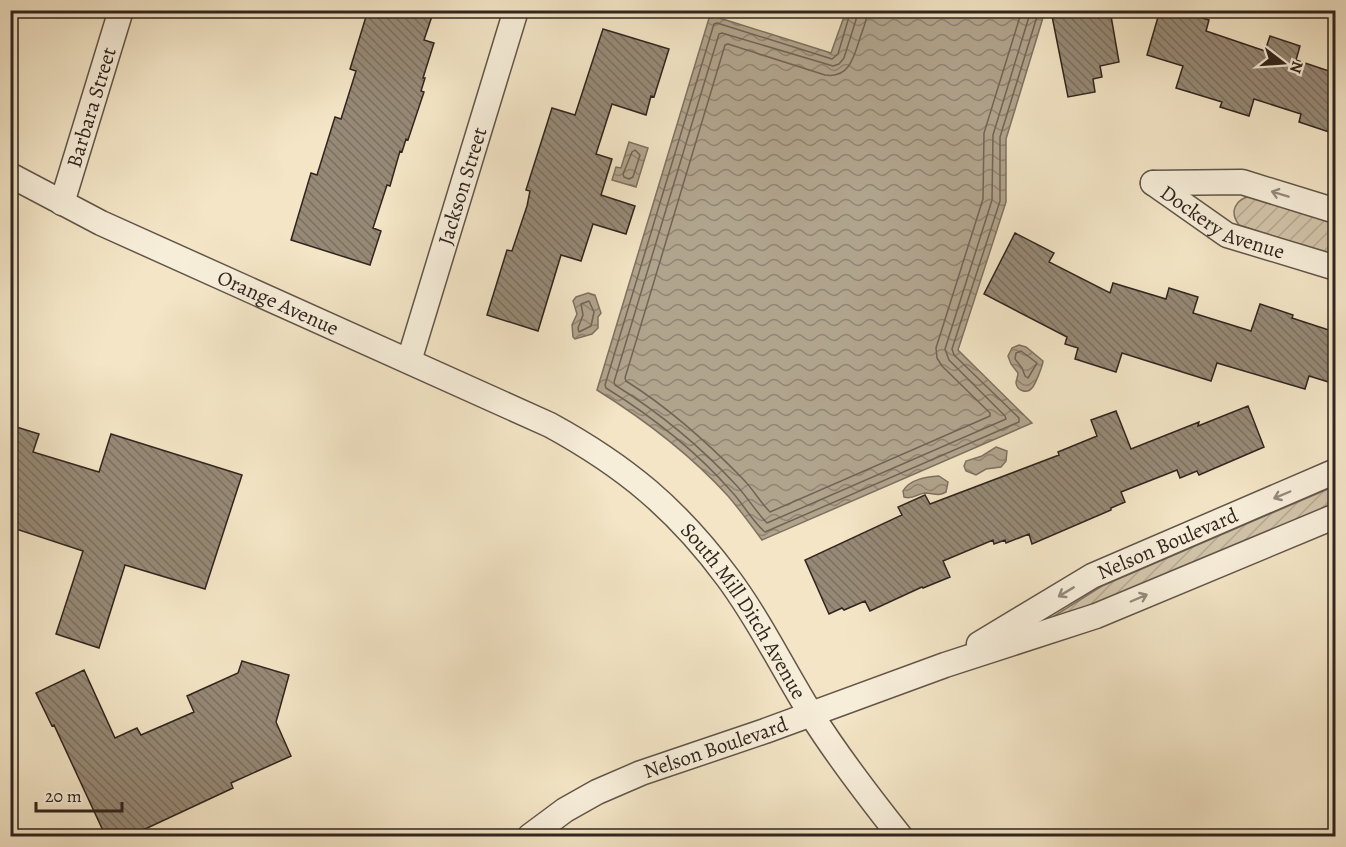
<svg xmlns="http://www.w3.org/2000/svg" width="1346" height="847" font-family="Alegreya,serif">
<defs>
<pattern id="garden-furrows" width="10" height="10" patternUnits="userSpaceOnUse" patternTransform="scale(1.5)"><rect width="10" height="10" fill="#d2c4aa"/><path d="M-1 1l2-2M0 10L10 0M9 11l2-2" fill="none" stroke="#b5a892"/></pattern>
<pattern id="water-waves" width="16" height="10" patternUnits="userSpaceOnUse" patternTransform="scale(1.5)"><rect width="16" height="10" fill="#b1a48d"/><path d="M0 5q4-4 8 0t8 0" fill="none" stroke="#918573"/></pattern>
<pattern id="building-back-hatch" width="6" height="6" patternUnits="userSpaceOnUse" patternTransform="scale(1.5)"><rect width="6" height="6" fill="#968976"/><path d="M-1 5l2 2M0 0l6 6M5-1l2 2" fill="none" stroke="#7b7060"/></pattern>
</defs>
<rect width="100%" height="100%" fill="#f3e5c6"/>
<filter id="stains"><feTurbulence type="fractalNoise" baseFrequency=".00333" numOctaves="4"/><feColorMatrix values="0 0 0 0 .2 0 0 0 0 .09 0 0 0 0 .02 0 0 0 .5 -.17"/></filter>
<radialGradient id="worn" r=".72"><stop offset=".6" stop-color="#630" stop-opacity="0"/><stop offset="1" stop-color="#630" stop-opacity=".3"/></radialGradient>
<path fill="url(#garden-furrows)" stroke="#827464" stroke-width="1.5" d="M1251,196L1335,223V256L1239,225C1229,212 1235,199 1251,196Z
M1335,486V506L1036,631L1046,621L1102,586Z"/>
<path fill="url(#water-waves)" stroke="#7e7161" stroke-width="1.5" d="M846,11H1045L1006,139V202L958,350L1032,423L762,540C751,525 740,510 728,496C690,454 645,420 597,390L710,15L831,53Z
M629,142L648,148L636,187L612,180L616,167L621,168Z
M588,293L595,295L601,313L598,317V328L592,334L575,339L573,337L572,325L577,314L573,301L576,297Z
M1019,345L1026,347L1043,361C1043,365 1035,385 1032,388C1027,394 1017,391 1016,383C1016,380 1018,377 1018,373L1011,364L1008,356L1012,348Z
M996,447L1007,451L1006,461L1001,467L986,469L976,475L966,471L964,466L966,461L982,456Z
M939,476L948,482L946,492C938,497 933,493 925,493C916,494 913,500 904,497L903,491C910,479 926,477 939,476Z"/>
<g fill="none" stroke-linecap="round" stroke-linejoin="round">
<path stroke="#716456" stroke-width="1.5" d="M851,10L838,54L832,59L717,23L714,24L605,385L606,388C653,417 696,451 732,492C744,505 752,521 765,532L1019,422V418L954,355L952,349L1000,201V137L1039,10
M859,10L844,58L839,64L833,66L722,33L719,34L614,382L615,385C660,413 701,447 737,486C748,498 756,512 767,523L1006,419L1005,416L949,360L945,349L992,200L993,135L1031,10
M868,10C867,20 863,29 860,38C854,57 849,79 825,75L728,44L725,45L625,378L626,381C669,408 707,442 743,479C753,489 760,502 770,512L990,416V413L942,366L937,358L936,348L983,199L984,133L1022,10
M635,150L640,155L633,177L629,179L624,177L623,174L632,152Z
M589,301L594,312L591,326L579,332L578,328L583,315L581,304Z
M1021,351L1037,363L1028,378L1025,376L1022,368L1015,359L1016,353Z"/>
</g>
<path fill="url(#building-back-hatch)" stroke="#31251f" stroke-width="1.5" d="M368,10H434L424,40L434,43L423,78H425L421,91L424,92L408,140L406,139L402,152L400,151L390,186L387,185L373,228L381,231L370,265L291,240L311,173L317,175L335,117L341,119L356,71L350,69Z
M1067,10H1110L1119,62L1100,66L1102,77L1093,79L1095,92L1068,97L1052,16L1067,13Z
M1160,10H1177L1209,20L1206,31L1265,51L1270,36L1300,46L1296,60L1335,73V134L1299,122L1301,114L1254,99L1249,116L1220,107L1222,102L1176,88L1183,66L1147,55Z
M603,29L669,49L654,97L651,96L646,115L612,104L596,154L612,159L601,195L635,206L626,234L593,224L581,261L561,255L538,331L487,315L507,250L512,251L527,206L530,191L526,190L552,108L575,115Z
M1015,233L1054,253L1049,262L1110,293L1113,283L1166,299L1169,288L1198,297L1193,313L1251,331L1260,304L1293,315L1292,318L1335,332V384L1309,376L1305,389L1217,363L1211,381L1122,353L1116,372L1075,359L1078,348L1065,344L1067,337L984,294Z
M1248,406L1264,447L1199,475L1197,471L1180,478L1177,470L1121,492L1125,502L1111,508V510L1032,544L1029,534L1006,543L1005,540L994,544L993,540L943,561L950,577L923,588L922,587L870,611L865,601L844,610L842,608L829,614L805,560L902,515L898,507L925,495L930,504L1059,455L1058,452L1097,436L1091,420L1116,411L1131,449L1199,422L1198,426Z
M10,425L39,434L33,452L99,472L111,434L242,475L205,589L125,565L99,648L56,634L83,551L10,527Z
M242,661L289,675L276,722L291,756L231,783L233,788L128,837H106L54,725L52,726L36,693L84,670L115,738L137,728L141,735L194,712L187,696L238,673Z"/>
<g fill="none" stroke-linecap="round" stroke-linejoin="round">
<g stroke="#625549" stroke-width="27">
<g id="minor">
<path id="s1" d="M10,175L101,223L550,425C625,466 677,509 728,578C760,621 783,669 811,714C838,757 869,797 900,836"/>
<path id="s2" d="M1153,183L1227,235L1336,268"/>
<path d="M1153,183L1242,182L1336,211"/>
<path id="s3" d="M62,203L121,10"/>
<path id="s4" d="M409,361L516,10"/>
<path id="s5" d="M979,644L1092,576L1336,471"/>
<path id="s6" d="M530,836L565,810L597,792L641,773L765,731L945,665L1096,616L1336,516"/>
</g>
</g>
<use href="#minor" stroke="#f7eeda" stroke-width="24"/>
</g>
<defs><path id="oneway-shaft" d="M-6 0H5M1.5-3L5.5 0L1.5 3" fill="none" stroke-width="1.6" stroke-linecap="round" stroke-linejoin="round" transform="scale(1.5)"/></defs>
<g stroke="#948a7c">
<use href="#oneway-shaft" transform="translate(1280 194) rotate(-163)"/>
<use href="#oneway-shaft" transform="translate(1282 495) rotate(157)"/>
<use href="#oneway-shaft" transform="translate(1066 592) rotate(149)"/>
<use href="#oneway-shaft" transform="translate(1139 598) rotate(-23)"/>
</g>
<g text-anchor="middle" stroke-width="5" stroke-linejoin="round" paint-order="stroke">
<g font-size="21" fill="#31251f" stroke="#f7eeda">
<text dy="7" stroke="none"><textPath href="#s3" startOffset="100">Barbara Street</textPath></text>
<text dy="7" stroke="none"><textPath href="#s4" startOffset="183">Jackson Street</textPath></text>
<text dy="7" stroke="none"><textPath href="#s2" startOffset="81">Dockery Avenue</textPath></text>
<text dy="7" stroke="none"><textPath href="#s1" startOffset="297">Orange Avenue</textPath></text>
<text dy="7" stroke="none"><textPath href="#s5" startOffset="214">Nelson Boulevard</textPath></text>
<text dy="7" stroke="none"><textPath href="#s1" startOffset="868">South Mill Ditch Avenue</textPath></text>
<text dy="7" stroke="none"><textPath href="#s6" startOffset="207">Nelson Boulevard</textPath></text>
</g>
</g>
<rect width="1346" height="847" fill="none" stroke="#f3e5c6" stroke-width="36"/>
<rect x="12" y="12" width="1322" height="823" fill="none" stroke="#31251f" stroke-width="3"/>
<rect x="18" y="18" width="1310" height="811" fill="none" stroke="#31251f" stroke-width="1.5"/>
<g transform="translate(1283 63) rotate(107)" stroke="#f7eeda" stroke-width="4.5" paint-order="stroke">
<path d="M0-4.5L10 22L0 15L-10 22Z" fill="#31251f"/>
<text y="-9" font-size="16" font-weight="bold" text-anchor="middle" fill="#31251f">N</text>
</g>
<path d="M36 802v9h86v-9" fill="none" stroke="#31251f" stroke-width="3"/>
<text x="45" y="802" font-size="18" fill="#31251f" stroke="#f7eeda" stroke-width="4.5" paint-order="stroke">20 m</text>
<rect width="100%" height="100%" filter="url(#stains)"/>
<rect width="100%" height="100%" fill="url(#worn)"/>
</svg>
